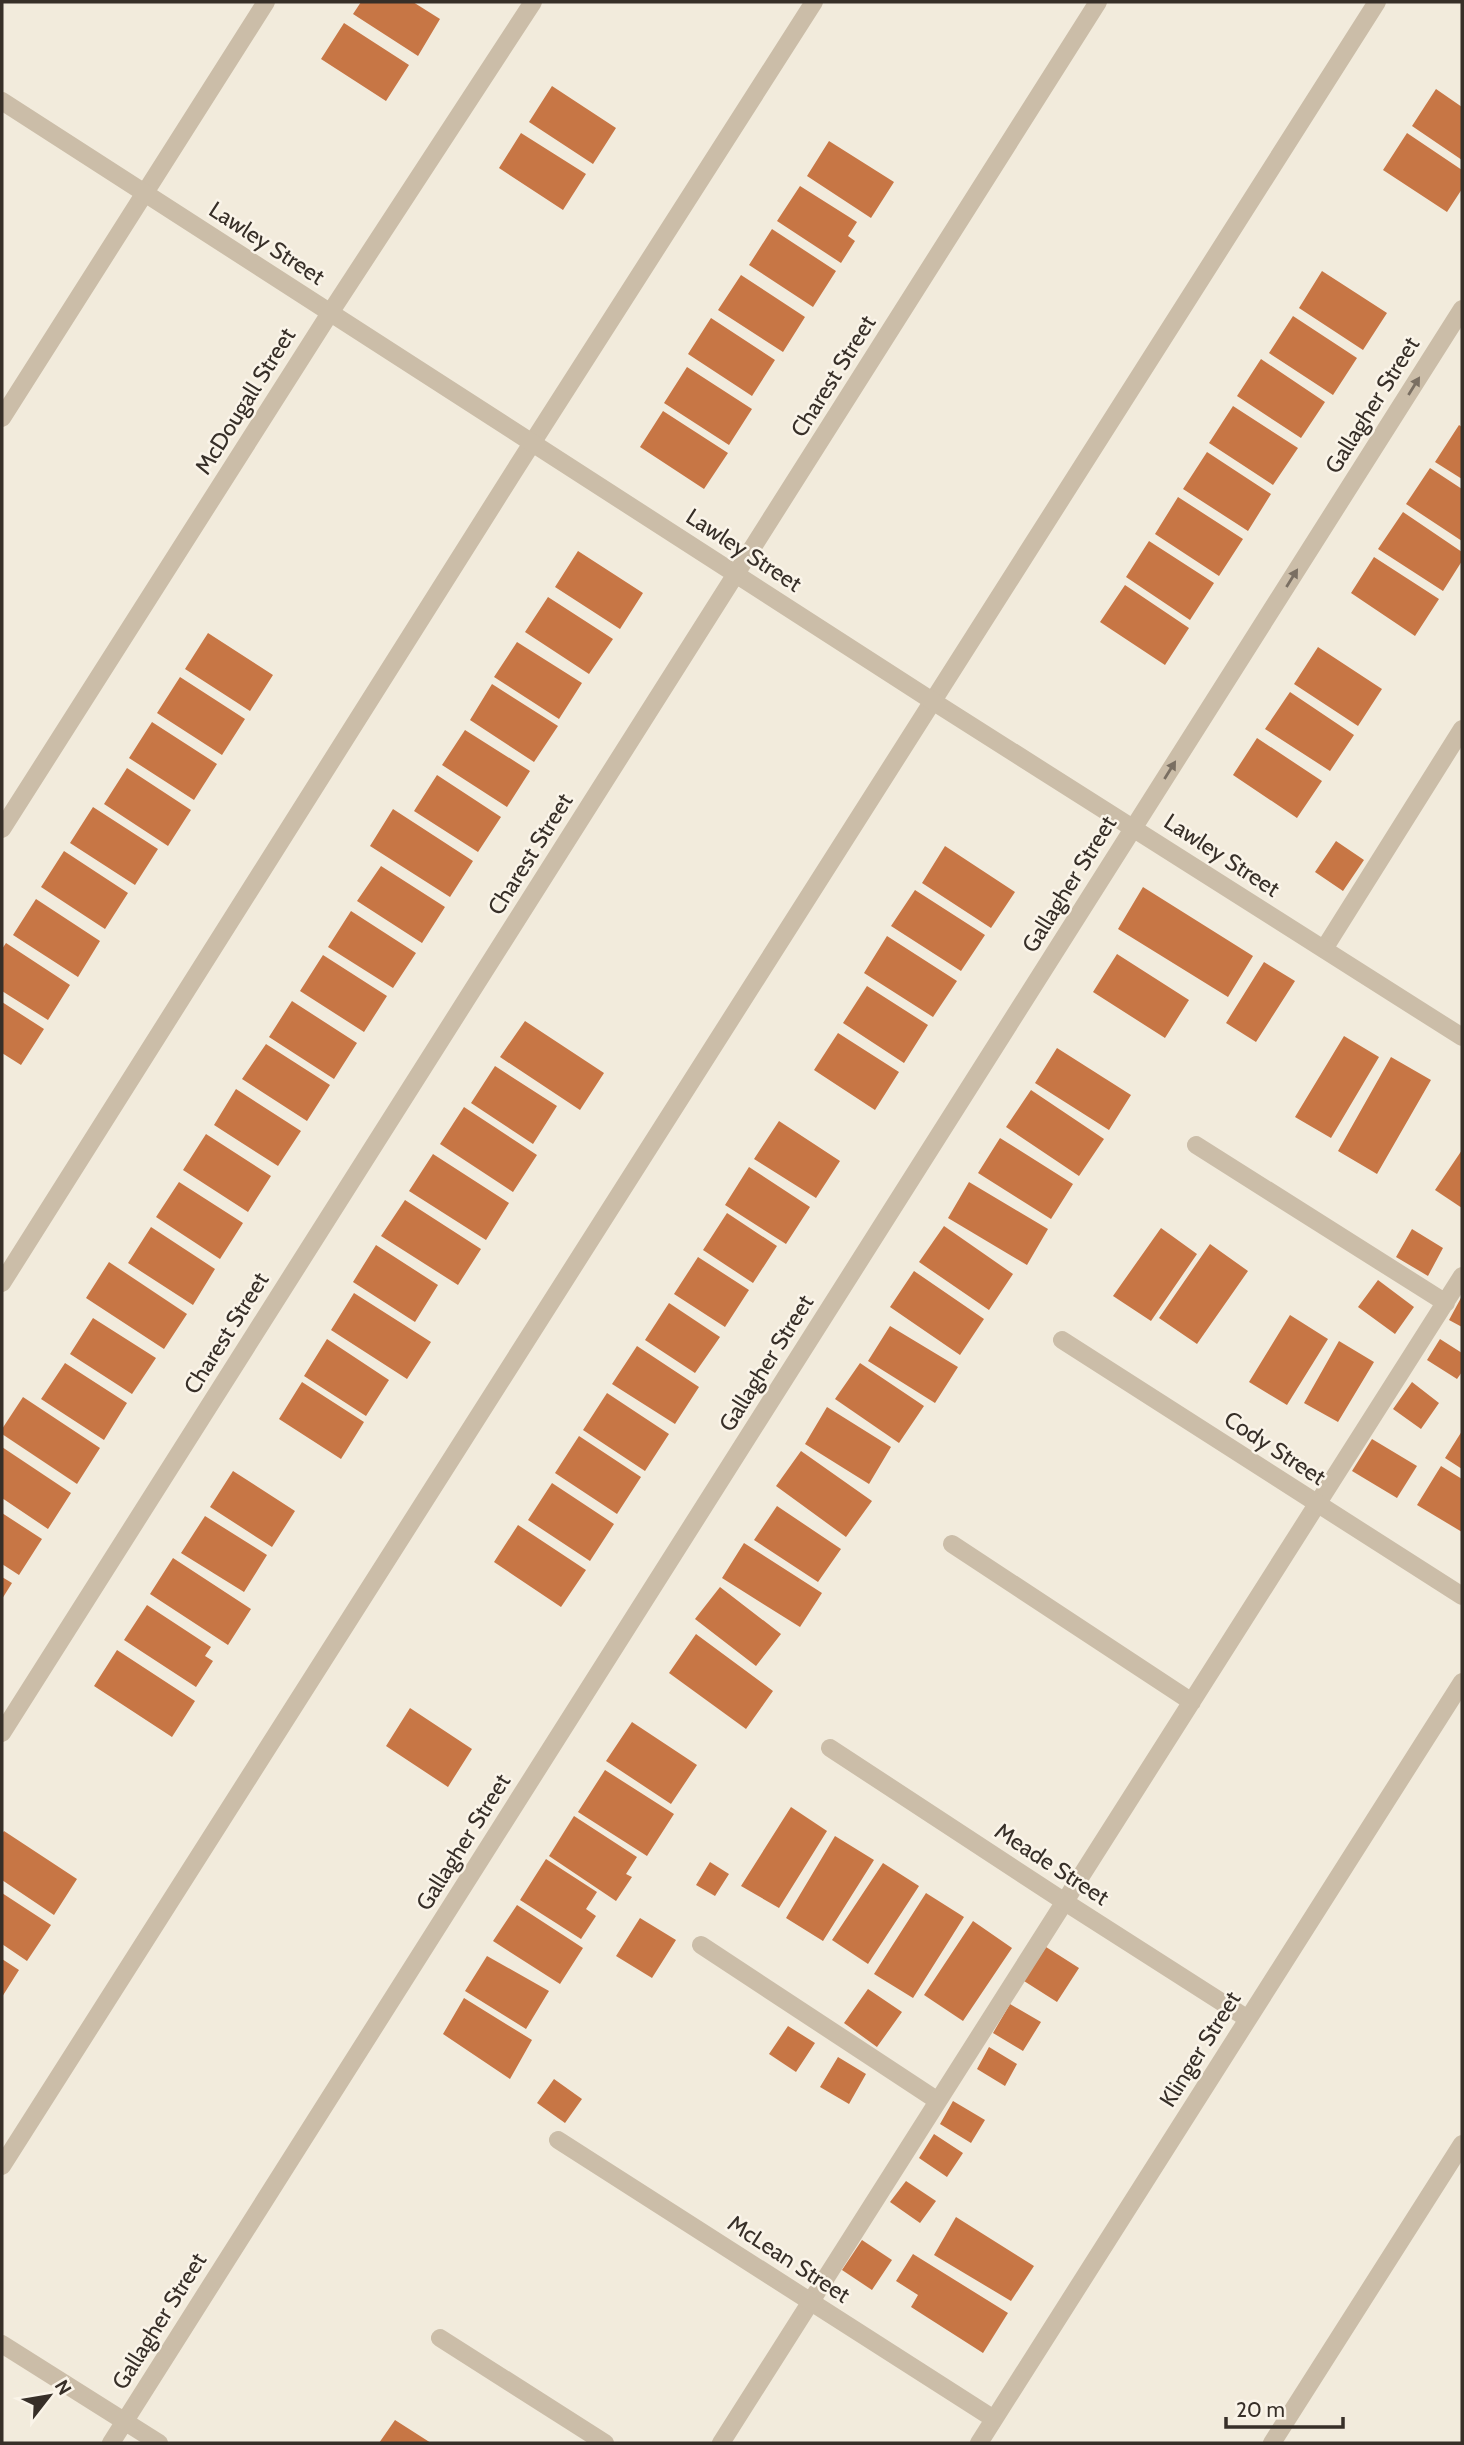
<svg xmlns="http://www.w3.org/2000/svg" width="1464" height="2445" font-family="Cabin,sans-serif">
<rect width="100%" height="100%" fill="#f2ebdc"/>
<path fill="#c77645" d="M361,2H413L440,19L418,56L353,14Z
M344,23L409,65L386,101L321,59Z
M552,86L616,128L593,164L529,122Z
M1436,89L1462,107V160L1412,126Z
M521,133L586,174L563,210L499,168Z
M1407,133L1462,170V189L1447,212L1383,170Z
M829,141L894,182L871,218L807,176Z
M800,186L857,222L848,236L855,241L841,263L777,221Z
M772,229L836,271L813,307L749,265Z
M1322,271L1387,313L1363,350L1299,308Z
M741,275L805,317L783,352L718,310Z
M1293,316L1357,358L1333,395L1269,353Z
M711,318L775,360L752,396L688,354Z
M1261,359L1325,402L1301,438L1237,396Z
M687,367L752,409L729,445L664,403Z
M1233,406L1298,448L1273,485L1209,443Z
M663,411L728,453L704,489L640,447Z
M1459,425L1462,427V479L1435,462Z
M1207,452L1271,494L1248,531L1183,489Z
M1430,468L1462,489V541L1406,504Z
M1178,497L1243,539L1219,576L1155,534Z
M1403,512L1462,552V561L1443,591L1378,549Z
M1149,541L1214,583L1190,620L1126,577Z
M578,551L643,593L620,629L555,587Z
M1374,557L1439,599L1415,636L1351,593Z
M1125,585L1189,628L1165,665L1100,622Z
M548,597L613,639L589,674L525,632Z
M208,633L273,675L250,711L185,669Z
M517,642L582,683L559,719L494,677Z
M1318,647L1382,689L1358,726L1294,684Z
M180,677L245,719L222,755L157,713Z
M492,684L558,726L534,762L470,720Z
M1290,692L1354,735L1330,771L1265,729Z
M152,722L217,764L194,800L129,758Z
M465,730L530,771L507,807L442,765Z
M1257,738L1322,781L1297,818L1233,775Z
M127,768L191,810L168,846L104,804Z
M437,775L501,817L478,852L414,811Z
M93,807L158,849L135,885L70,843Z
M393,809L473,861L450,897L370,846Z
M1336,841L1364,860L1343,891L1315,872Z
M945,846L1015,892L991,928L922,883Z
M64,851L128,893L105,929L41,887Z
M381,866L445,907L422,943L357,901Z
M1143,887L1253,956L1228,997L1118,929Z
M915,890L985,935L961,971L891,926Z
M36,899L100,941L78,977L13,935Z
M351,911L416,953L393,988L328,947Z
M887,936L957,981L933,1017L864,973Z
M6,943L70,985L48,1020L2,991V949Z
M1117,954L1189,1000L1165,1038L1093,992Z
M323,955L387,996L364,1032L300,991Z
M1264,962L1295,981L1256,1042L1226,1023Z
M867,986L928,1025L904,1063L843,1023Z
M292,1001L357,1043L334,1079L269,1037Z
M2,1002L44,1029L21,1065L2,1053Z
M525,1021L604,1073L580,1110L500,1057Z
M838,1033L899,1072L875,1110L814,1070Z
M1344,1036L1379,1057L1331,1138L1295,1117Z
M266,1044L330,1085L307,1121L242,1079Z
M1057,1048L1131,1095L1109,1130L1035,1083Z
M1391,1057L1431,1080L1377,1174L1338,1151Z
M495,1066L557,1106L533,1144L471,1103Z
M236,1089L301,1131L278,1166L214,1125Z
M1031,1090L1104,1139L1079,1176L1006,1127Z
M464,1107L537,1155L513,1192L440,1144Z
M779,1121L840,1161L816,1198L754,1159Z
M206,1134L271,1176L248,1212L183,1170Z
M1000,1138L1073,1184L1051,1219L978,1173Z
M1462,1150V1208L1435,1190Z
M433,1154L509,1203L486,1240L409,1191Z
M749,1167L810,1207L786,1244L725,1205Z
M179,1182L243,1223L220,1259L156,1217Z
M969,1182L1048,1229L1027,1265L948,1218Z
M405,1200L481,1249L458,1285L381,1236Z
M727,1213L777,1246L753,1283L703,1250Z
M944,1226L1013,1274L989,1310L919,1262Z
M151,1227L215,1269L193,1305L128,1263Z
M1161,1228L1197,1254L1151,1321L1113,1296Z
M1412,1229L1443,1248L1428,1276L1396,1257Z
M1210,1244L1248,1271L1197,1344L1159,1318Z
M376,1245L438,1285L415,1322L353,1282Z
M698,1257L749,1290L725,1327L674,1294Z
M109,1262L187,1314L164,1349L86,1298Z
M914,1271L984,1319L960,1355L890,1307Z
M1378,1280L1414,1307L1395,1334L1358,1307Z
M354,1293L431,1342L407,1379L331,1330Z
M1462,1296V1327L1449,1320Z
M669,1303L720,1337L695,1373L645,1340Z
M1290,1315L1328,1339L1287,1405L1249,1382Z
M93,1318L156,1358L132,1394L70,1354Z
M890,1326L958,1367L935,1403L868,1361Z
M327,1339L389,1380L366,1416L304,1376Z
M1440,1339L1462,1353V1372L1457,1379L1427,1360Z
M1339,1341L1374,1362L1338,1422L1304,1403Z
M637,1346L699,1387L675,1424L612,1384Z
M65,1363L127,1403L104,1440L41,1399Z
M860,1363L924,1406L899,1443L835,1399Z
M302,1382L364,1422L341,1459L279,1419Z
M1412,1382L1439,1403L1421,1429L1393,1409Z
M607,1393L669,1434L645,1471L583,1430Z
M23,1397L100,1448L77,1484L2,1434V1429Z
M827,1407L891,1447L869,1484L805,1444Z
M1462,1431V1469L1445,1458Z
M579,1436L641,1477L617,1514L555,1473Z
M1372,1439L1417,1466L1397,1498L1352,1471Z
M2,1447L71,1493L48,1529L2,1498Z
M801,1451L872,1501L846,1537L776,1486Z
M1441,1466L1462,1479V1532L1417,1505Z
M233,1471L295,1511L272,1547L210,1507Z
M552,1483L614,1524L590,1561L528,1520Z
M777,1506L841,1549L818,1582L754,1540Z
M2,1513L42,1539L19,1575L2,1564Z
M205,1516L267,1555L244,1592L181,1553Z
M518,1525L586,1570L561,1607L494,1562Z
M744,1543L822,1593L800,1627L722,1578Z
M173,1558L251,1609L228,1645L150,1594Z
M2,1577L12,1583L2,1599Z
M720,1587L781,1634L756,1666L695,1619Z
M147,1605L211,1647L205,1656L213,1661L196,1687L124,1640Z
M696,1634L773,1691L746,1729L669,1673Z
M117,1650L195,1701L172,1737L94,1686Z
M410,1708L472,1749L448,1787L386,1746Z
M632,1722L697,1765L671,1804L606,1761Z
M605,1770L674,1814L647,1856L578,1812Z
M791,1807L827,1831L779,1908L741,1886Z
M574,1816L637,1857L626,1874L632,1877L616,1901L549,1856Z
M4,1831L77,1879L54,1915L2,1880V1834Z
M835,1836L874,1860L823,1941L786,1918Z
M546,1859L597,1892L586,1909L596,1916L581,1939L520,1900Z
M710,1862L729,1874L715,1896L696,1885Z
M883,1863L919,1886L868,1964L832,1940Z
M2,1893L51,1925L27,1961L2,1944Z
M926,1893L964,1917L913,1998L874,1974Z
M517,1905L583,1948L560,1984L493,1941Z
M640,1918L676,1940L652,1978L616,1956Z
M973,1921L1012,1948L963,2021L924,1995Z
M1046,1947L1079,1968L1057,2002L1024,1981Z
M487,1956L549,1991L526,2029L465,1991Z
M2,1959L19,1970L2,1997Z
M868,1989L902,2012L877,2047L844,2023Z
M464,1998L532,2040L510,2079L443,2034Z
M1010,2004L1041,2022L1023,2051L993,2033Z
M788,2026L815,2043L796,2072L769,2054Z
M989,2047L1017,2064L1005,2086L977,2069Z
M838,2057L866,2074L849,2104L820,2087Z
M554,2079L582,2099L565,2123L537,2103Z
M953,2101L985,2120L971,2143L940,2124Z
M934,2134L963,2153L947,2177L919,2158Z
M906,2181L936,2201L920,2223L890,2202Z
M956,2217L1034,2266L1011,2301L934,2255Z
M862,2240L892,2260L872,2290L842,2270Z
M913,2254L1008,2313L983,2353L911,2307L918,2295L896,2281Z
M395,2420L431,2443H379Z"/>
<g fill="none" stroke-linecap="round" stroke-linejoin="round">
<path stroke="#cbbda8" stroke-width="18" d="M2,418L266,2
M1324,949L1462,729
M1196,1145L1446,1303
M2,1283L513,473L814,2
M952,1544L1192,1702
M701,1945L938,2101
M2,2166L1377,2
M440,2338L605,2443
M721,2443L1462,1276
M1272,2443L1462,2144"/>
<path stroke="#cbbda8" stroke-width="18" d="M2,101L934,702L1462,1037
M2,829L330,313L533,2
M1062,1340L1462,1596
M2,1733L1098,2
M830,1748L1065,1902L1248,2019
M558,2140L994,2419
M2,2344L159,2443
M111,2443L1462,309
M979,2443L1462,1682"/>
</g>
<defs><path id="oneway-solid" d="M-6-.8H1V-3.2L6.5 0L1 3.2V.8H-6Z" transform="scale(1.75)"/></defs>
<g fill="#7a6f62">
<use href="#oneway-solid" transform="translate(1414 386) rotate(-58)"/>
<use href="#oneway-solid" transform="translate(1292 578) rotate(-58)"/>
<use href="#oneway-solid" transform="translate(1170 770) rotate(-58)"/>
</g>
<g text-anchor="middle" stroke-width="5" stroke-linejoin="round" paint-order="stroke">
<g font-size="23" fill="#372f28" stroke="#faf4e9">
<text transform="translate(267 243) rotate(33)" y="8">Lawley Street</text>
<text transform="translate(833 376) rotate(-58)" y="8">Charest Street</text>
<text transform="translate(245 401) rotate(-58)" y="8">McDougall Street</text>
<text transform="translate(1372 405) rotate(-58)" y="8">Gallagher Street</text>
<text transform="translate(744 550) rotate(33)" y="8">Lawley Street</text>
<text transform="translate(530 854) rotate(-58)" y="8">Charest Street</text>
<text transform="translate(1222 855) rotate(33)" y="8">Lawley Street</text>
<text transform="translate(1069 884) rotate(-58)" y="8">Gallagher Street</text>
<text transform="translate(226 1333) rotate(-58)" y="8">Charest Street</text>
<text transform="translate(766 1363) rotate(-58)" y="8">Gallagher Street</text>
<text transform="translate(1275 1448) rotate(33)" y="8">Cody Street</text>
<text transform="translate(463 1842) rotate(-58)" y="8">Gallagher Street</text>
<text transform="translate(1052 1864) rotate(33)" y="8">Meade Street</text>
<text transform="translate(1200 2049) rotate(-58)" y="8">Klinger Street</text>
<text transform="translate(789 2259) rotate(33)" y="8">McLean Street</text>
<text transform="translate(159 2321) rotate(-58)" y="8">Gallagher Street</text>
</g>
</g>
<rect width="1464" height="2445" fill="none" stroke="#372f28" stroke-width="7"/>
<g transform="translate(49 2396) rotate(59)" stroke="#faf4e9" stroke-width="5" paint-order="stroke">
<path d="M0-5L12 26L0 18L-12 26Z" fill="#372f28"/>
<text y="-10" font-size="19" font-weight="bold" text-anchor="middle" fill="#372f28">N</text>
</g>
<path d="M1226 2417v10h117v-10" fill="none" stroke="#372f28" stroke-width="3.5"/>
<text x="1236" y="2417" font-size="21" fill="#372f28" stroke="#faf4e9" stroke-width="5" paint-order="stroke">20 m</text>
</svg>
